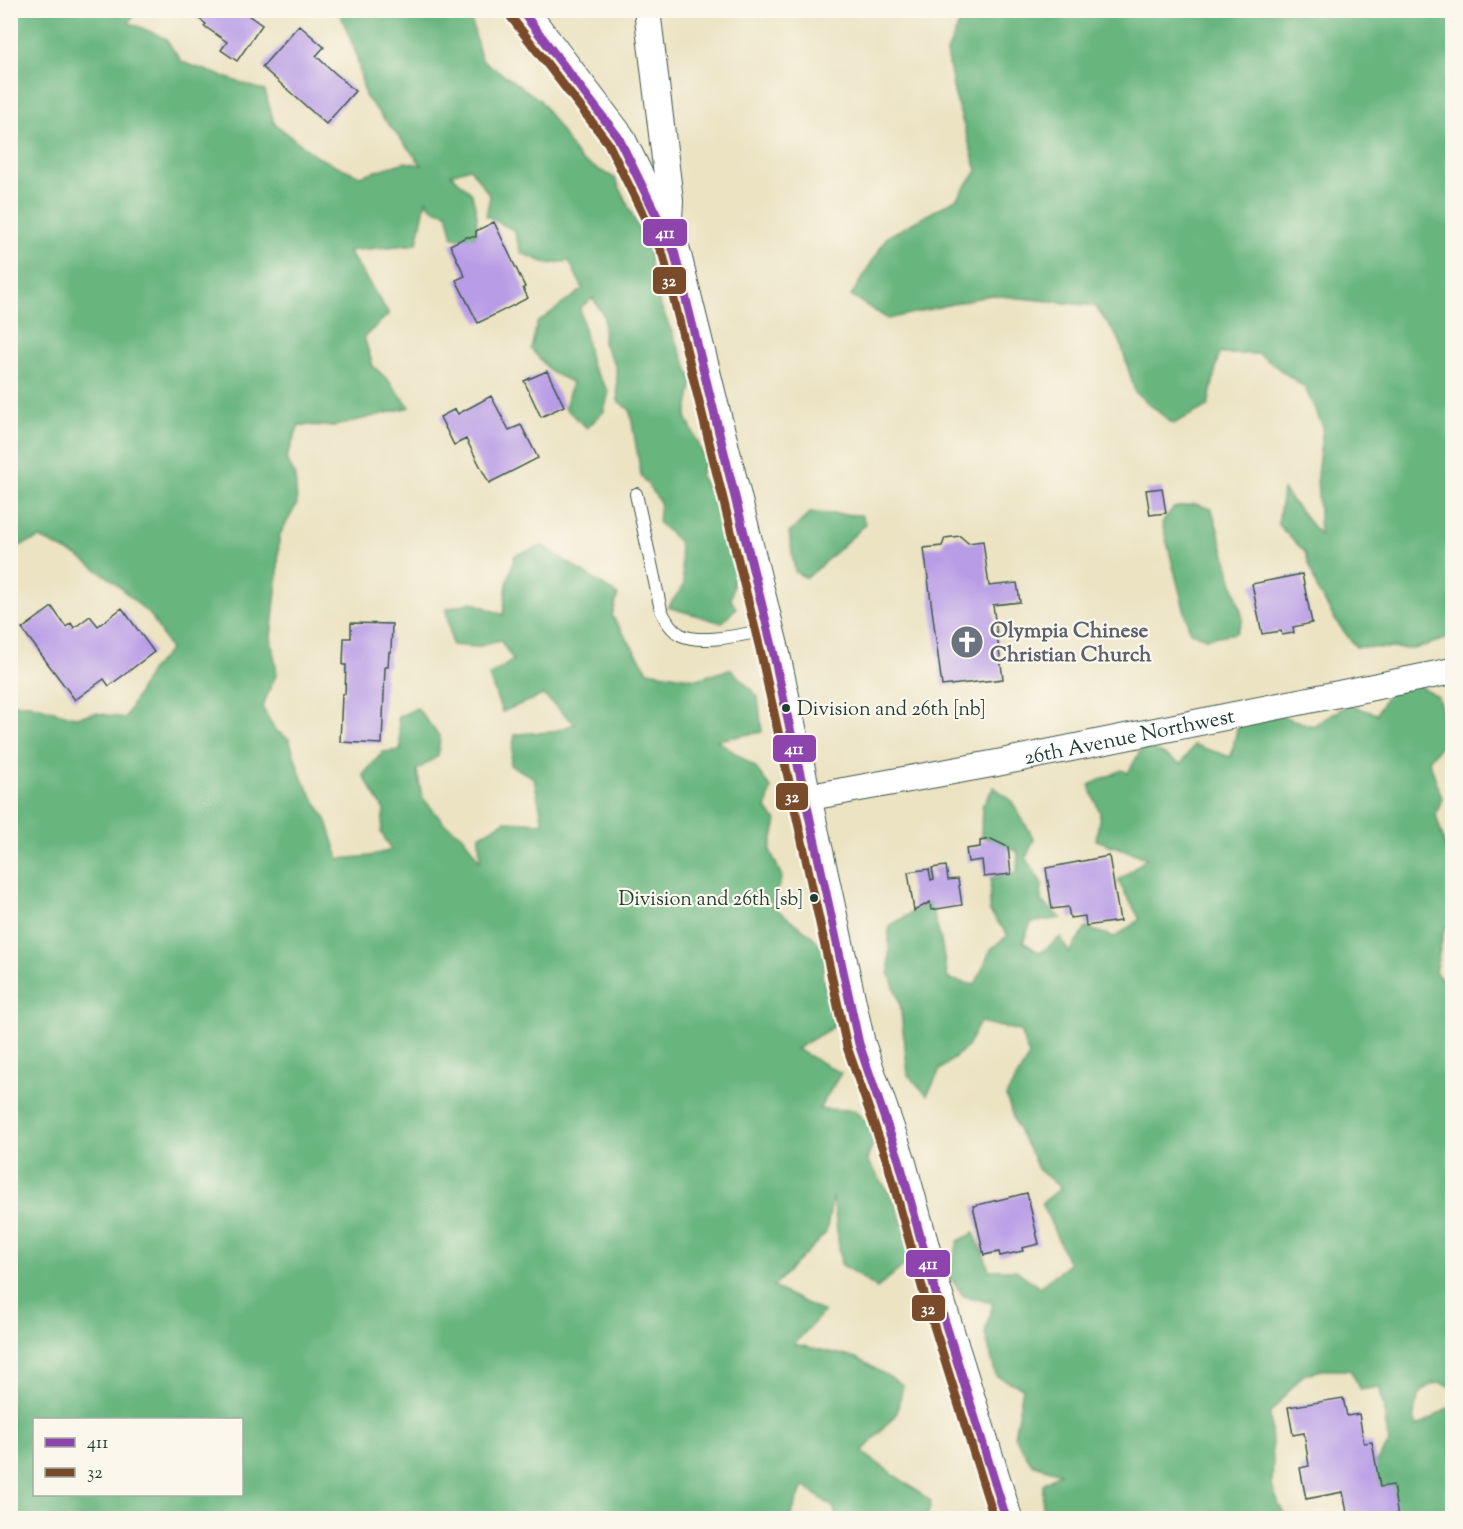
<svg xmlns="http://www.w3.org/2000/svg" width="1463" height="1529" font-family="'Sorts Mill Goudy',serif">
<rect width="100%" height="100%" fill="#fbf7ec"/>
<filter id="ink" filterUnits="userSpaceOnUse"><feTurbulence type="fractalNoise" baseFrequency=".0167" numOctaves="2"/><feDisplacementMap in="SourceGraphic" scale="12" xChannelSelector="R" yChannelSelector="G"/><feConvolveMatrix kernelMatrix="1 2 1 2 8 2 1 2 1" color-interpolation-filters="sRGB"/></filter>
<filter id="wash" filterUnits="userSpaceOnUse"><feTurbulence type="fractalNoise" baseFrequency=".008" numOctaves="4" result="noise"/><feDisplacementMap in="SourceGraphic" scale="24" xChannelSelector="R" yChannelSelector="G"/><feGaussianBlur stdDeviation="1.35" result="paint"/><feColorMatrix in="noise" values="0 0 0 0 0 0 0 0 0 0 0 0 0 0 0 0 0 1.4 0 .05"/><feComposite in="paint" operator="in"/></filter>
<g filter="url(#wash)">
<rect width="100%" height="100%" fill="#ece3c3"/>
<path fill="#68b57e" stroke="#447959" stroke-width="1.5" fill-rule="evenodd" d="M965,10L1452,11V637L1414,649L1356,647L1336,621L1318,591L1305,552L1278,525L1283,490L1320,535L1317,475L1323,427L1305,388L1259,354H1219L1208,406L1173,424L1135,392L1120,341L1095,306L991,295L888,319L851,296L887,237L956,199L977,171L954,92L947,52Z
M11,11H139L128,22L165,38L182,62L265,91L274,123L317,157L360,176L405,162L422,165L365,96L356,53L339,11L469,10L481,59L540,100L580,160L615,178L649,251L653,288L693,381L686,417L706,460L700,476L731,527L736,563L731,600L736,608L722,623L668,607L684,585L679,542L658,522L660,502L641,475L630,410L618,401L616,367L603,343L604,316L593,298L580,308L591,365L609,392L604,411L587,428L565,408L572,382L552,373L531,349L537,323L583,289L569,261L548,264L521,253L514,230L486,216L490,196L470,168L451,174L472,194L477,215L476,237L453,238L447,213L433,209L426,200L417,244L348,251L389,314L364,337L373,366L388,380L410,407L335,426L299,425L286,459L295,475L297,504L279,536L278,573L271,637L277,673L262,707L275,730L289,739L302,779L327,821L339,859L370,856L391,850L381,832L384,810L363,775L383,752L401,750L398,717L417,708L440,737L438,756L417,770L422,797L444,823L463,836L480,862L479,836L505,821L543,823L534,778L510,765L515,734L552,732L575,724L543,695L502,712L489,676L513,660L500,640L477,647L452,645L446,609L472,602L503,615L507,584L515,555L543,546L618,595L612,616L648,671L696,679L731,669L758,697L762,732L717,740L755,767L771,788L766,809L777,821L770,850L782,877L771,905L811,935L828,952L822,975L835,1026L796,1049L841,1073L819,1109L854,1110L877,1133L867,1160L895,1202L914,1257L877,1288L841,1264L833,1196L826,1233L773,1287L824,1312L794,1344L857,1358L903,1385L897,1413L862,1452L931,1501L927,1518H837L833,1507L803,1486L790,1518H11V704H29L75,717L96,713L125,718L150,671L170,650L152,617L112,580L77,556L40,538L11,549ZM34,1420H242V1494H34Z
M1195,504L1212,509L1243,619L1236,633L1206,638L1190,632L1162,523L1173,508Z
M810,513L861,515L866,524L807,578L795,572L789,533Z
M1398,673L1438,697L1449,736L1429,760L1442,798L1436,815L1452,868V918L1444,931L1435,972L1452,990V1387C1448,1386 1442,1383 1438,1383C1418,1385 1410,1412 1417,1427L1452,1406V1518H1383L1377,1512L1372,1467L1389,1444L1380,1387L1361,1390L1350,1370H1322L1303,1375L1270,1413L1273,1460L1272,1486L1280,1507L1287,1518H1042L1043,1484L1060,1473L1032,1464L1014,1436L1023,1388L996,1376L985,1333L993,1303L964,1296L949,1276L958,1241L974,1233L984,1255L989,1270H1016L1039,1287L1069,1264L1042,1203L1061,1188L1038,1169L1032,1155L1017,1128L1006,1096L1029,1056L1020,1031L980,1022L967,1047L940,1070L927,1095L908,1075L900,1003L889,973V926L930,902L941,941L948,979L975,985L991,949L1008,935L989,911L991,878L1017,872L1018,852L981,836L982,806L994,787L1011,800L1034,839L1026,858L1042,884L1041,901L1061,918L1031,923L1023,942L1040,953L1061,937L1069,953L1086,928L1115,937L1140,919L1118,881L1147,858L1096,840L1100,813L1089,785L1122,770L1128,773L1144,744L1181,764L1194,745L1231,757L1237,729L1248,706L1313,726L1348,705L1377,714Z"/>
<g id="blocks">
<path fill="#b89ce6" d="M187,10H252L248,15L262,25L237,61L221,50L227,42L204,26L206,24Z
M299,25L324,47L316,56L355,91L326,124L262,67Z
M494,222L525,287L523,288L528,298L478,323L456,280L465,276L450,245L466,237H476V231Z
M547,371L564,406L541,417L524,381Z
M491,396L509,430L521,425L538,458L489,483L466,439L454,445L440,417L455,409L458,414Z
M1162,488L1166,513L1150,515L1146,490Z
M960,536L968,543L983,541L989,586L1017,583L1020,602L993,605L1003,679L942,686L924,548L942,546L945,538Z
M1302,574L1312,623L1293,627L1294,633L1282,635L1281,631L1262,634L1252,584Z
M52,607L66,627L71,623L74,628L90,616L98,626L122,608L154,652L109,686L104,679L75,700L22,629Z
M351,623L392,624L391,652H389L388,667H385L382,744L340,742L342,694H345L346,665H343L344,638H351Z
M991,839L1008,847L1011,874L984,877L982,860L968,862L966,849L980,847V841Z
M1109,856L1120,921L1086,926L1085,916L1070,918L1068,907L1052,909L1046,868Z
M946,866L948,880L958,879L962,905L931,910L930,902L914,911L908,872L929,869L931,880L934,879L932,868Z
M1027,1193L1039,1244L1022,1248L1023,1251L1000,1256L999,1252L984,1255L973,1206Z
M1343,1398L1347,1416L1359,1414L1364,1443L1372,1442L1380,1487L1393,1485L1398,1518H1348L1343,1492L1306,1499L1300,1468L1309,1466L1304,1433L1293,1435L1288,1407Z"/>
</g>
</g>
<g filter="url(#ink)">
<use href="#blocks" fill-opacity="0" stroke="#3e5649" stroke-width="1.5"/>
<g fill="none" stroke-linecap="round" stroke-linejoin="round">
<g stroke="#3e5649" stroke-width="14">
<path id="service" d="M636,494L661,610C665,619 671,630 681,635C701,645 745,634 767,630"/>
</g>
<g stroke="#3e5649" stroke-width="28">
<g id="minor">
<path d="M647,10L670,200L668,239"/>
<path id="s1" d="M805,798L997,763L1452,671"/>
</g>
</g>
<g stroke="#3e5649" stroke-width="34">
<path id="tertiary" d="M521,10L618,137L674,251L772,646L859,1044L899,1160L935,1290L1006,1518"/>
</g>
<use href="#service" stroke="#fff" stroke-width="12"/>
<use href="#minor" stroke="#fff" stroke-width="26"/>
<use href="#tertiary" stroke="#fff" stroke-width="32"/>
<g stroke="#fbf7ec" stroke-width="14">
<path id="bus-1" d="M521,10L618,137L674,251L772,646L859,1044L899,1160L935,1290L1006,1518"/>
</g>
<g stroke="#fbf7ec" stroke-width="14">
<path id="bus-2" d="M511,17L608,143L663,255L760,649L847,1047L888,1164L924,1294L994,1518"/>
</g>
<use href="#bus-1" stroke="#8e44ad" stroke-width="9"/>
<use href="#bus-2" stroke="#7a4b2a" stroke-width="9"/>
</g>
</g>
<defs>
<g id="church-disc" transform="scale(1.725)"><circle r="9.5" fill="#6b7280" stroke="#fbf7ec"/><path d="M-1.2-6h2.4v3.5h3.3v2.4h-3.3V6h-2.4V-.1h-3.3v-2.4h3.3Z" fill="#fff"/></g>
</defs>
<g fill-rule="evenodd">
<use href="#church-disc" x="967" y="642"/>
</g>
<g fill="#1f3d34" stroke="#fbf7ec" stroke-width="2">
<circle cx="786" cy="708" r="5"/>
<circle cx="814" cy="898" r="5"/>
</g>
<g text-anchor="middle" stroke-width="4.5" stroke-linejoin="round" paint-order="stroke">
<g font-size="20" fill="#1f3d34" stroke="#fbf7ec" text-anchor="start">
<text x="797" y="715">Division and 26th [nb]</text>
<text x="803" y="905" text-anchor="end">Division and 26th [sb]</text>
</g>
<g font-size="21" font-weight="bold" fill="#5b616d" stroke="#fbf7ec" text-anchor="start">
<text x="990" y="637">Olympia Chinese<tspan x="990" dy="24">Christian Church</tspan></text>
</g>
<g font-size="21" fill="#1f3d34" stroke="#fbf7ec">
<text dy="7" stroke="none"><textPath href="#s1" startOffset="330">26th Avenue Northwest</textPath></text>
</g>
</g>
<g stroke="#fbf7ec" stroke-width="2">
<rect x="642" y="218" width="46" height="29" rx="6" fill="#8e44ad"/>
<rect x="652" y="266" width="35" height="29" rx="6" fill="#7a4b2a"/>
<rect x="772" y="734" width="45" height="29" rx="6" fill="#8e44ad"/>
<rect x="775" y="782" width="34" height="29" rx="6" fill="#7a4b2a"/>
<rect x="905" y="1249" width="46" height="29" rx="6" fill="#8e44ad"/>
<rect x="911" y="1294" width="35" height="28" rx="6" fill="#7a4b2a"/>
</g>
<g font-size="16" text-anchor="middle" font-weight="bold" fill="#fff">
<text x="665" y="238">411</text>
<text x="669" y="286">32</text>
<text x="794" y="754">411</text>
<text x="792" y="802">32</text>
<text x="928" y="1269">411</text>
<text x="928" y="1314">32</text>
</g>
<rect width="1463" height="1529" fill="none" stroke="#fbf7ec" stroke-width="36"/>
<rect x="33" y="1418" width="210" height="78" fill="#fbf7ec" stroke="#a3ada2" stroke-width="1.5"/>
<rect x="45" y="1438" width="30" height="9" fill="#8e44ad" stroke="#a3ada2" stroke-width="1.5"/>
<text x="87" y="1448" font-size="18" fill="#1f3d34">411</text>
<rect x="45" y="1468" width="30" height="9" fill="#7a4b2a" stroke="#a3ada2" stroke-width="1.5"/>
<text x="87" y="1478" font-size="18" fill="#1f3d34">32</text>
</svg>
